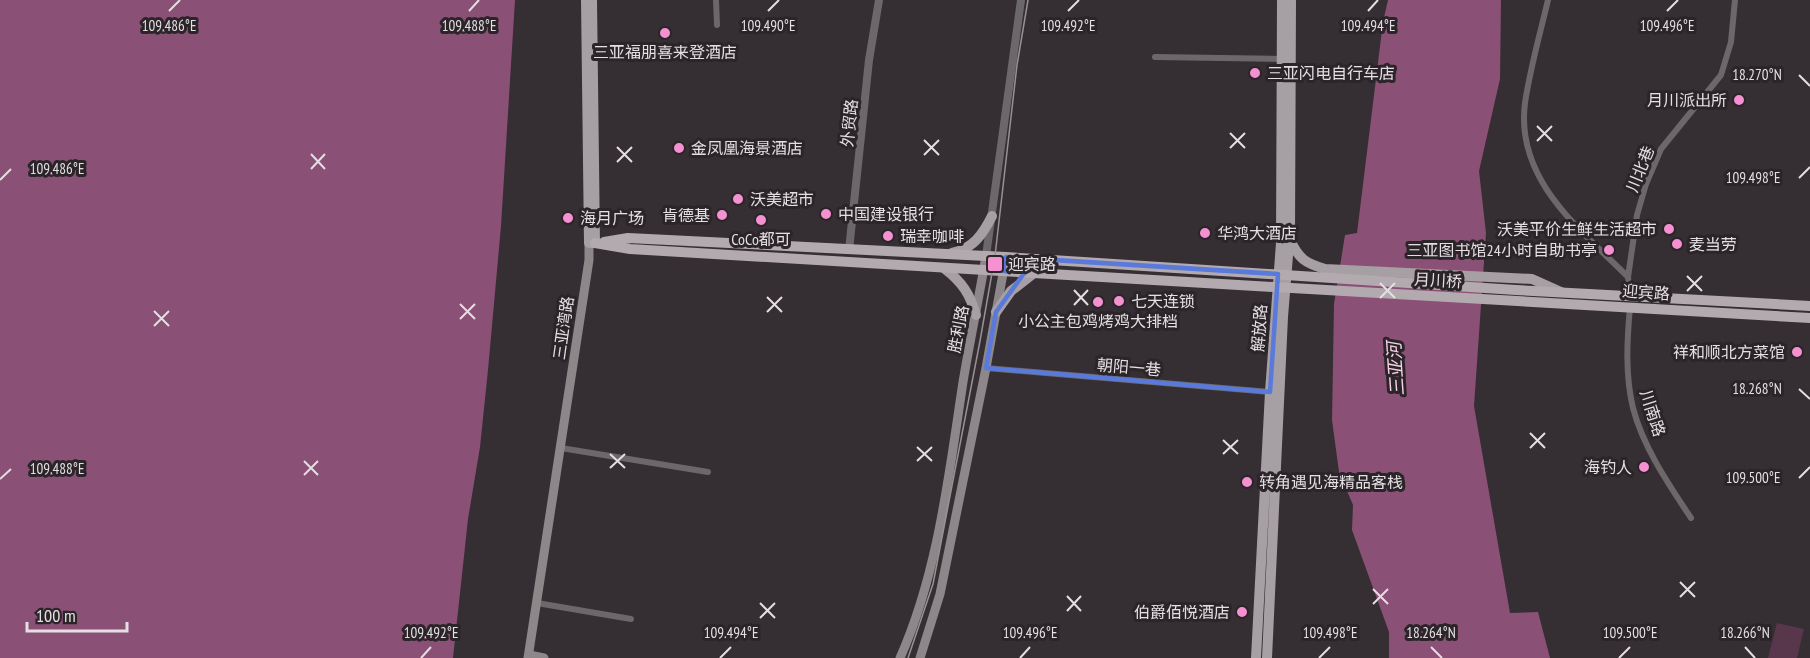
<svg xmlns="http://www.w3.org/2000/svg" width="1810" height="658" font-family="'PT Sans Narrow','Noto Sans SC',sans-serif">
<rect width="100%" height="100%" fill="#352e33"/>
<path fill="#58364c" d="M1777,623L1804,629L1797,658H1768Z"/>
<path fill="#8b5076" d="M0,0H515L501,226L488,370L480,447L468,519L453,658H0Z
M1388,0H1501L1500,79L1479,171L1486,233L1474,406L1510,613L1538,612L1550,658H1389V632L1352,530L1353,505L1339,472L1332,420L1334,304L1345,235L1357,233L1383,22Z"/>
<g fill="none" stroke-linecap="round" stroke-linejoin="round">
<path stroke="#6c686a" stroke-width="6" d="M716,0L717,25
M1548,0C1540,34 1530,69 1525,103C1515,180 1580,229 1628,277
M1155,57L1283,59
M1630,296L1628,277L1637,215L1646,184L1661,149L1721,75L1731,42L1735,0
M1630,307C1627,340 1625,375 1633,408C1643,447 1669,485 1691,518
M986,368L1270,392
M561,448L708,472
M537,603L631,619"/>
<path stroke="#6c686a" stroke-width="8" d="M849,250L869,60L879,0
M986,256L1021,0"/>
<path stroke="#8d878a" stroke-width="9" d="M529,655L544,658
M528,658L589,260V243
M900,658C938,573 949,474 963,382C970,340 979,298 986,256
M920,658L940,594L986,368L1006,257"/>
<path stroke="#a69fa3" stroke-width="10" d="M586,0L589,243H595L592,0
M1290,240C1299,259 1305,263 1325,269L1532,279L1561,292
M952,253C973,249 983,234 992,216
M945,269C962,282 970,294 976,315
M996,312L1011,291L1034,273
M1256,658L1270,392L1281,243L1282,0
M1267,658L1283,317L1290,231L1291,0"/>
<path stroke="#b2aaae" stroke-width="10" d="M604,242L628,238L1006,257L1516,290L1810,306
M595,243L630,249C1023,275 1417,293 1810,318"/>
<path stroke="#989296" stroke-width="1.5" d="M908,658L933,584L980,341L995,256L1017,65L1028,0"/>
</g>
<path fill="none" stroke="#597adb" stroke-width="4.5" stroke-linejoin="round" d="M1006,257L1278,274L1270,392L986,368L996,312L1025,272L1003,271Z"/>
<path fill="none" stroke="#e4dfe2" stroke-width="2" d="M169,11L180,0M469,11L479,0M768,11L779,0M1068,11L1079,0M1368,11L1378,0M1667,11L1678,0M1799,75L1810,86M1537,126L1552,141M1230,133L1245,148M924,140L939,155M1537,141L1552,126M617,147L632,162M1230,148L1245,133M311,154L325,169M924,155L939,140M617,162L632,147M311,169L325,154M1799,178L1810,167M0,180L11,169M1687,276L1702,291M1380,283L1395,298M1074,290L1088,305M1687,291L1702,276M767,297L782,312M1380,298L1395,283M460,304L475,319M1074,305L1088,290M154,311L169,326M767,312L782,297M460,319L475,304M154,326L169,311M1799,389L1810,399M1530,433L1545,448M1223,440L1238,454M917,447L932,461M1530,448L1545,433M610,454L625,468M1223,454L1238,440M304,461L318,475M917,461L932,447M610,468L625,454M304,475L318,461M1799,478L1810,467M0,479L11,469M1680,582L1695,597M1373,589L1388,604M1067,596L1081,611M1680,597L1695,582M760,603L775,618M1373,604L1388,589M1067,611L1081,596M760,618L775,603M1431,647L1442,658M1745,647L1755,658M421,658L431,647M720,658L731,647M1020,658L1030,647M1319,658L1330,647M1619,658L1630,647"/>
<g fill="#f590d1" stroke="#2b2529" stroke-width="2">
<circle cx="665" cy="33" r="6"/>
<circle cx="1255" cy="73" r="6"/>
<circle cx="1739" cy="100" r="6"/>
<circle cx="679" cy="148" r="6"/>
<circle cx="738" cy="199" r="6"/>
<circle cx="826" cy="214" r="6"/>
<circle cx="722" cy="215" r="6"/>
<circle cx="568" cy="218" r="6"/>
<circle cx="761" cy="220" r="6"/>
<circle cx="1669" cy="229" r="6"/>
<circle cx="1205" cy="233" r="6"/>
<circle cx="888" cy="236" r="6"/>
<circle cx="1677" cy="244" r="6"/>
<circle cx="1609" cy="250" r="6"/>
<rect x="987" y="256" width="16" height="16" rx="3"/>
<circle cx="1119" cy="301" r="6"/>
<circle cx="1098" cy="302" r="6"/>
<circle cx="1797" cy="352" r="6"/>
<circle cx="1644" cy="467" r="6"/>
<circle cx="1247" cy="482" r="6"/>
<circle cx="1242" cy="612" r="6"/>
</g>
<g text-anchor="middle" stroke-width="6" stroke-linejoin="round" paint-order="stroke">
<g font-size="16" fill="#e4dfe2" stroke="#2b2529" text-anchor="start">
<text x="665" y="58" text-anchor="middle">三亚福朋喜来登酒店</text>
<text x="1267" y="79">三亚闪电自行车店</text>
<text x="1727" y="106" text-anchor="end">月川派出所</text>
<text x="691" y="154">金凤凰海景酒店</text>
<text x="750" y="205">沃美超市</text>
<text x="838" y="220">中国建设银行</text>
<text x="710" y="221" text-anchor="end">肯德基</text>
<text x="580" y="224">海月广场</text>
<text x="1657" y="235" text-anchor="end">沃美平价生鲜生活超市</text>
<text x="1217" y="239">华鸿大酒店</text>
<text x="900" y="242">瑞幸咖啡</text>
<text x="761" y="245" text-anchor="middle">CoCo都可</text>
<text x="1689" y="250">麦当劳</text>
<text x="1597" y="256" text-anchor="end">三亚图书馆24小时自助书亭</text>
<text x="1008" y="270">迎宾路</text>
<text x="1131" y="307">七天连锁</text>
<text x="1098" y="327" text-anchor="middle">小公主包鸡烤鸡大排档</text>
<text x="1785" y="358" text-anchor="end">祥和顺北方菜馆</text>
<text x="1632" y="473" text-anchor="end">海钓人</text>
<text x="1259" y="488">转角遇见海精品客栈</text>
<text x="1230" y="618" text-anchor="end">伯爵佰悦酒店</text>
</g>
<g font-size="16" fill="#e4dfe2" stroke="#2b2529">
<text transform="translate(849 123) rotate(-84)" y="6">外贸路</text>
<text transform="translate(1640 169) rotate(-68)" y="6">川北巷</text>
<text transform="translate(1438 280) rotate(3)" y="6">月川桥</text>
<text transform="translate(1646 292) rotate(4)" y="6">迎宾路</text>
<text transform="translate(563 328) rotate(-82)" y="6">三亚湾路</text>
<text transform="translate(1259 328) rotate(-86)" y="6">解放路</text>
<text transform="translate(958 329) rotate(-79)" y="6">胜利路</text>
<text transform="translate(1129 367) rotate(5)" y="6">朝阳一巷</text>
<text transform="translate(1653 413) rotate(72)" y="6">川南路</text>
</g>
<g font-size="18" font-style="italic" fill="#f7d3e8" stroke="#2b2529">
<text transform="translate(1396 369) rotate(-94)" y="6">三亚河</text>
</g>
</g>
<g font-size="15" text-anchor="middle" fill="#e4dfe2" stroke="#2b2529" stroke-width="6" stroke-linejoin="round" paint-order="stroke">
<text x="169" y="31">109.486°E</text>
<text x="469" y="31">109.488°E</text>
<text x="768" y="31">109.490°E</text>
<text x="1068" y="31">109.492°E</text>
<text x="1368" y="31">109.494°E</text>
<text x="1667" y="31">109.496°E</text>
<text x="1757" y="80">18.270°N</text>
<text x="57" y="174">109.486°E</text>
<text x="1753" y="183">109.498°E</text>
<text x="1757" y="394">18.268°N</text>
<text x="57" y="474">109.488°E</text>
<text x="1753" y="483">109.500°E</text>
<text x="431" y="638">109.492°E</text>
<text x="731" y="638">109.494°E</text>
<text x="1030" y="638">109.496°E</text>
<text x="1330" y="638">109.498°E</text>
<text x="1431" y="638">18.264°N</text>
<text x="1630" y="638">109.500°E</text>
<text x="1745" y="638">18.266°N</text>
</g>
<path d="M27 622v9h100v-9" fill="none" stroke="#e4dfe2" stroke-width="3"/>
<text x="36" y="622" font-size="18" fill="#e4dfe2" stroke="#2b2529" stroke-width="4.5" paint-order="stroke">100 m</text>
</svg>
